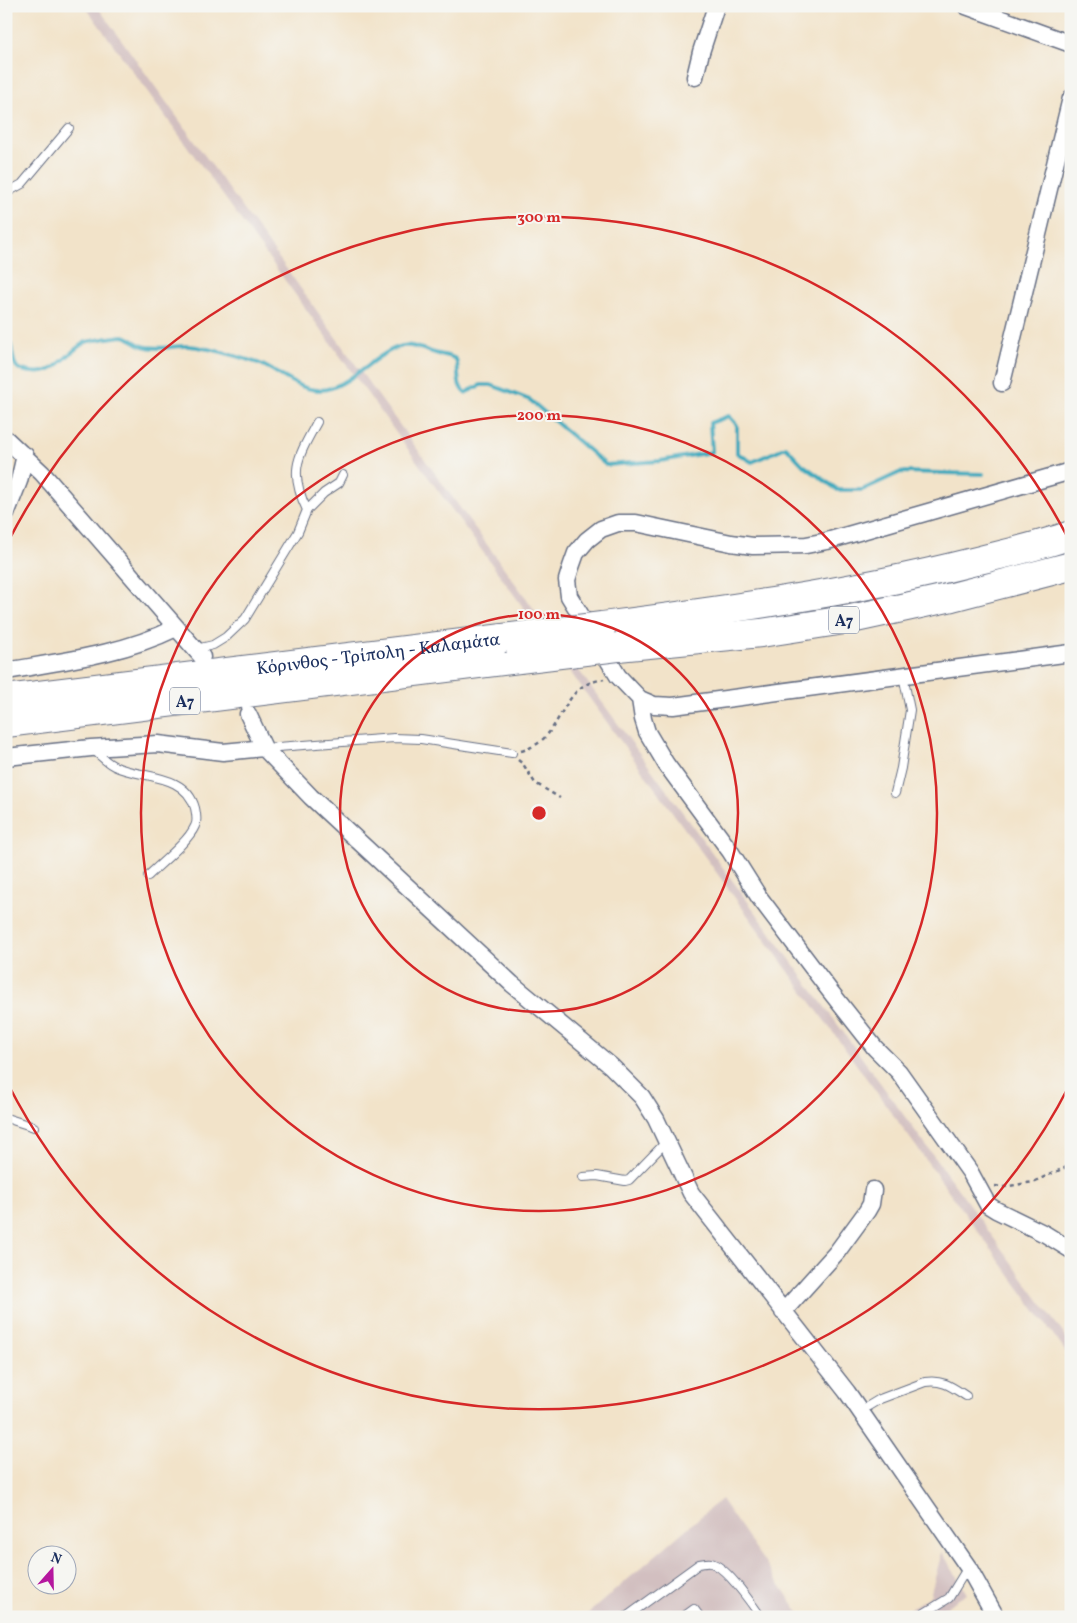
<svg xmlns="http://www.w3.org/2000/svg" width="1077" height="1623" font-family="Vollkorn,serif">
<rect width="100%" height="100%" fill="#f6f6f2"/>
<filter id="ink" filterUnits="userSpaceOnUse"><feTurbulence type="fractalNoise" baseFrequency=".02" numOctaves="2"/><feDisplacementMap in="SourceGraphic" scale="10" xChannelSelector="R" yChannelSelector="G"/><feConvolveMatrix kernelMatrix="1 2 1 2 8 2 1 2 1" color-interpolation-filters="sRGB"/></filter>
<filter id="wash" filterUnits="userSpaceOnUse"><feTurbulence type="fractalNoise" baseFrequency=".0096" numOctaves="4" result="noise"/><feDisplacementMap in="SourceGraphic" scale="20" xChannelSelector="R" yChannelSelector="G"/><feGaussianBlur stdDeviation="1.12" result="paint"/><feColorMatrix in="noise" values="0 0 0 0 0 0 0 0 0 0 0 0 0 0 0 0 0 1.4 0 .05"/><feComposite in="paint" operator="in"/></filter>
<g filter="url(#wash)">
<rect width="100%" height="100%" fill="#f2e3c9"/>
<path fill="#d2bfc0" d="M85,6H97L366,379L1071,1344V1359Z
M721,1499L802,1617H584Z
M942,1552L967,1594L929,1617H896L930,1596Z"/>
<path fill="#bacc6f" stroke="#6a7e66" d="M1071,547V555L920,594L876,599L918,587Z"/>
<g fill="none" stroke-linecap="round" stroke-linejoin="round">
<path stroke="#3ea9bd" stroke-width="4" d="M6,337C15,345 10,362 18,368C21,370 28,372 32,372C57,376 66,352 86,342C89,341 119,336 123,336C130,337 136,344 143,346C158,351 174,345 188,346C212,348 236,356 258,363C279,371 296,390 320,390C347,390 374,353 402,346C413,344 425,350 435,353C444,356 448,354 456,359C460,372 455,384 465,393L481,385H491L530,400L606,465L660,461L712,452L710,423L729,416L737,425V453L752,462L786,447L803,465L838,490H862L901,472L983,474"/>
</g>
</g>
<g filter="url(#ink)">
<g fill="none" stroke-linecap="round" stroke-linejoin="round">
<g stroke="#666e83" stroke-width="10">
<path id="service" d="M6,193L22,184L69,128
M307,510C288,471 298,457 317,422
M196,649L213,645L226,637L245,619L298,532L307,510L324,493L339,483L343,475
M265,748L394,738L421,739L512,753
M93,749C99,755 106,762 114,766C140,779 185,772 195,808C196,813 198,821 195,826C188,842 161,863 148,876
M895,793L901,768L910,710L903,675
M6,1118L34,1127
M583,1177L597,1176L625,1181L629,1180L667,1141
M860,1411L880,1399L925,1382C942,1379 952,1387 966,1396
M626,1617L699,1564C702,1564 707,1562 711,1563C727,1567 751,1603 761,1617
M683,1617L694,1609L700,1617
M918,1617L949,1598L968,1567"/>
</g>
<g stroke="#666e83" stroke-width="19">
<path id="minor" d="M966,6L1071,44
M695,77L701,52L716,6
M1002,383L1071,98
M6,439L42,473L202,657
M1071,471L827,541L806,545L753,546L731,543L636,523H618L601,529L587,540L576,553L571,567L567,580L569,596L618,676L640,699L654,705L673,706L1071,653
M6,514L19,481L25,455
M6,671C64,661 123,654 176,628
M640,699L643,719L647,732L666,764L730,851L759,897L830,991L875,1048L899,1072L970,1172L988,1205L996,1210L1045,1234L1071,1250
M248,714L264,748L311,797L512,984L611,1066L642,1097L656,1119L691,1193L847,1392L968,1567L996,1617
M6,757L91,748L158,744L223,752L264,748
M783,1312L837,1252L867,1211L871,1204L873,1190"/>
</g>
<g stroke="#666e83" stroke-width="30">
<g id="motorway">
<path d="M602,626C725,610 848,593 968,563C1003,554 1037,547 1071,535"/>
<path d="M618,647L761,633L851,619L952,597L1071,566"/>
<path id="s1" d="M6,699L503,638"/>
<path d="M6,723L519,659"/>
</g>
</g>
<path stroke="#666e83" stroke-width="2.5" stroke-dasharray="4 4" stroke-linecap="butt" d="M521,751C554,742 556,714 576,692C583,684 594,681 604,679
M518,760L523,764L535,783L560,798
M995,1186L1004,1187L1033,1182L1071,1165"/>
<use href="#service" stroke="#fff" stroke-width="8"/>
<use href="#minor" stroke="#fff" stroke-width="16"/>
<use href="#motorway" stroke="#fff" stroke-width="28"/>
<g stroke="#666e83" stroke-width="30" stroke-linecap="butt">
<path id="motorway-bridge" d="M503,638L602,626
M519,659L618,647"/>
</g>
<use href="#motorway-bridge" stroke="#fff" stroke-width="28"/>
</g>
</g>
<g fill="none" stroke="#d62828" stroke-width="2.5">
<circle cx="539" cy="813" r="199"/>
<circle cx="539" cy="813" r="398"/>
<path d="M1070 1084A596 596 0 0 1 8 1084M8 542A596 596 0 0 1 1070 542"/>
</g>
<g text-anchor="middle" stroke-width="4" stroke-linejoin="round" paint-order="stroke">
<g fill="#f6f6f2" stroke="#5d6b8a" stroke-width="1">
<rect x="829" y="606.5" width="30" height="27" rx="4"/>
<rect x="170" y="687.5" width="30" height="27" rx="4"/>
</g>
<g font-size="16" font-weight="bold" fill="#1b2f5e">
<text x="844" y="626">Α7</text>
<text x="185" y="707">Α7</text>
</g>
<g font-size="18" fill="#1b2f5e" stroke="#f6f6f2">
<text dy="6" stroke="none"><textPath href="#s1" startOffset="375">Κόρινθος - Τρίπολη - Καλαμάτα</textPath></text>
</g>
</g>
<circle cx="539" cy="813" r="8" fill="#d62828" stroke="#f6f6f2" stroke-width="2.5"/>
<g font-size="15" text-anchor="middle" font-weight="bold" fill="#d62828" stroke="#f6f6f2" stroke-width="4" stroke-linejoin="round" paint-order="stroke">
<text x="539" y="222">300 m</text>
<text x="539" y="420">200 m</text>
<text x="539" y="619">100 m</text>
</g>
<rect width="1077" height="1623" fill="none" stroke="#f6f6f2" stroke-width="25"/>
<g transform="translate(52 1570) rotate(20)"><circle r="24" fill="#f6f6f2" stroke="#9ea6b7"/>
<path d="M0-4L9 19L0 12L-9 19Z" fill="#b5179e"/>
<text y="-8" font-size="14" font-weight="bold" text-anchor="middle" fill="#1b2f5e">N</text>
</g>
</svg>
